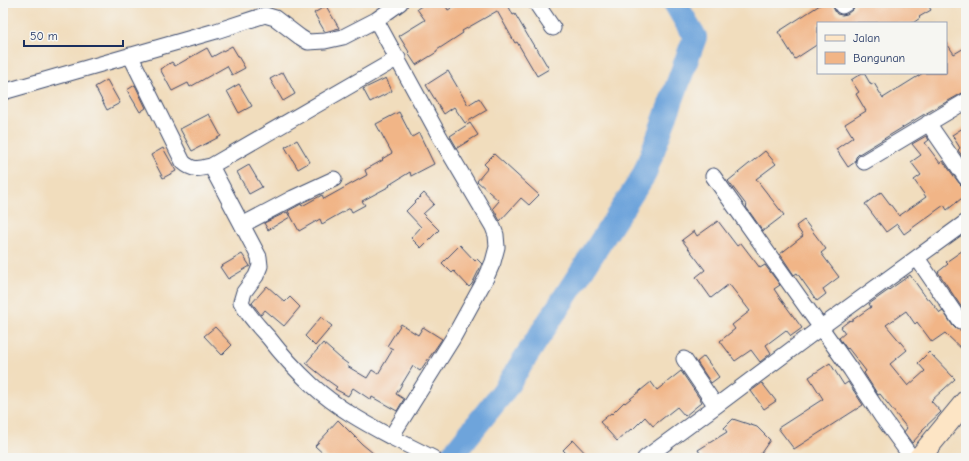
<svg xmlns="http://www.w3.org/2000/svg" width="969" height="461" font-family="'Comic Neue',sans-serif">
<rect width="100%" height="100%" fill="#f6f6f2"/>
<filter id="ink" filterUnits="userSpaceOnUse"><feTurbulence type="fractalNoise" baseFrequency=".025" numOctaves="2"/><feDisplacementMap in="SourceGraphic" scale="8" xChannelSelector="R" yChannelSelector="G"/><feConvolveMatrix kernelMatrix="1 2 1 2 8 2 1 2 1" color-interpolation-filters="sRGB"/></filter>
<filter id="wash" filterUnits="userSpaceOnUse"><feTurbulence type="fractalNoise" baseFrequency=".012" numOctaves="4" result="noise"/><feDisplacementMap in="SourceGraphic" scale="16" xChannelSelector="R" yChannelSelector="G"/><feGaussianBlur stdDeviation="0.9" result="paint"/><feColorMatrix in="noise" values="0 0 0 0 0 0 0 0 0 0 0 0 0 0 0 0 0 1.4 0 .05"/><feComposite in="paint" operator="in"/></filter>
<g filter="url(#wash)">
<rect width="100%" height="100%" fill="#f1ddbd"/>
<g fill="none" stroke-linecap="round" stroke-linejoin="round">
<path stroke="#6ea4db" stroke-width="24" d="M450,458L503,392L644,175L695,37L675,3"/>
</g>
<g id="blocks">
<path fill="#f1b587" d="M426,3H444L448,10L460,3H512L508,5L513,15L515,14L535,48L536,47L549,69L537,76L517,42L515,43L497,11L462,31L463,33L437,50V52L416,65L408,53L409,52L399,36L425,20L417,9Z
M823,3H834L833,7L835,11L837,14L842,15L847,14L852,10L855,7L856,3H927L931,10L919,17L920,18L913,23H818V44L795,59L778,32Z
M326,6L339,28L325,32L314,13Z
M946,42L954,54L966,47V91L923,115L859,154L856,157L855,162L848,167L836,149L853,137L845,124L866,111L856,94L859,92L851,80L862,73H864L871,85L874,83L883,98L923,73H946Z
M232,46L245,68L232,75L227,66L190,87L188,83L172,91L160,69L172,62L175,66L207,48L212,57Z
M448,71L468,105L479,98L487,110L465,123L454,107L444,114L426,85Z
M283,72L295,94L283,101L270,79Z
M386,78L392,91L370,102L363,89Z
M107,80L120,103L107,110L95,87Z
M239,84L252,106L239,113L227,91Z
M135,85L146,108L140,112L127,90Z
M399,112L412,137L419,133L434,164L411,176L410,172L389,185L390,186L362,201L365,205L352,212L350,208L322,224L320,219L299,231L288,211L301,204L302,206L322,195L324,199L367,175L365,170L383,160L382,159L392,153L376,124Z
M209,114L221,136L192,151L180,129Z
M470,123L478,135L457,148L450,136Z
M966,126V162L958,150L960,148L952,135Z
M926,136L929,140L925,143L940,163L943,161L959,183L962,186L966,187V195L947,210L944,205L904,234L897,224L886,232L865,204L881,192L899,216L926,197L914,180L921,175L911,162L921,155L912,144Z
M297,140L310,162L298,169L285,147Z
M163,148L176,171L163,178L151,155Z
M765,151L776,164L756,179L784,215L763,231L746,207L747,206L728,181Z
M494,154L539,195L529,205L521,198L500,221L493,208L499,201L477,181L488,168L484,164Z
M249,165L262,187L249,194L237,172Z
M424,193L434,204L423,214L439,230L421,248L411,238L421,227L406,211Z
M287,212L290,217L268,230L264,223Z
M804,220L826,249L821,253L839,277L823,289L826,294L817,301L797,273L794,275L780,254L803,236L796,226Z
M718,221L737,246L741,243L760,268L765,265L780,285L774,289L780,298L802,328L791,336L786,330L766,345L771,353L760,362L751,350L735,361L720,341L735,329L732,325L750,311L729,284L711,298L696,277L705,270L682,240L694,231L697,236Z
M460,245L475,261L477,259L482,264L472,284L469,287L454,271L452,273L442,263Z
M966,248V314L938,272L948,264L946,262Z
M242,254L250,266L228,279L220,267Z
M910,275L928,300L929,299L940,313L943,311L953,326L956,329L960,330L966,327V353L945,333L932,342L917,322L915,324L906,311L886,325L907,350L890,364L908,386L925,371L918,363L929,352L955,379L931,401L941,412L922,430L923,431L912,443L904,432L907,428L880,394L878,395L864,373L866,371L848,348L847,349L839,338L845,333L841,327L850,320L851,321L871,307L869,304Z
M267,286L285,302L290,297L300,307L284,326L265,310L261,315L252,303Z
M321,317L332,326L315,346L305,336Z
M401,324L418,335L423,327L442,339L420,371L413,366L396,394L404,399L397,411L372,397L371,400L353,388L348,396L335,389L337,387L327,380L306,363L323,343L340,358L348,364L347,366L367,378L372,370L378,374L393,349L387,346Z
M215,327L232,345L222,355L204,336Z
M704,356L719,377L711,383L697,362Z
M830,363L844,385L848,382L863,405L794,449L778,428L823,399L809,377Z
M681,371L702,402L685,416L677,407L653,426L645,417L632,430L631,429L617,441L600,422L611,413L612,414L624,402L625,403L651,382L657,390Z
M762,383L776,401L764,409L751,391Z
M733,419L757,427L770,440L761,453L763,458H703L698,450L727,432L724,428Z
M338,420L362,444L379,458H328L315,446L329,431H328Z
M573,440L590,458H571L563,450Z"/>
</g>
</g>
<g filter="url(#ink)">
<use href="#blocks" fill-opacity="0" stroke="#3b496c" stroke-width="1"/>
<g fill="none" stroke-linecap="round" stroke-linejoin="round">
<g stroke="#3b496c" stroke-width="17">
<path id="street" d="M536,3L553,28
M842,6L847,3
M376,20L440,137L493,227L496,235L497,247L493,262L486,278L453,338L391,437L433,458
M130,55L183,162C193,171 199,169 211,166
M3,92L216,31L265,15L275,18L300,37L308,42L325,41L343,37L376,20L400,3
M928,123L966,178
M864,162L966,101
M713,176L851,370L882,417L912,458
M242,225L293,198L334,179
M917,258L960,321
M684,359L716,406
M391,437C363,422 336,407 312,385C297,371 282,355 269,338C259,327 248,316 241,302L244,292L256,276L260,266L259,257L211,166L398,58
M645,458L716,406L820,328L966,222"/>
</g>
<g stroke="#3b496c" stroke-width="23">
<path id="secondary" d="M919,458L966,401"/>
</g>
<use href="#street" stroke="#fff" stroke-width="15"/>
<use href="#secondary" stroke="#fde5c5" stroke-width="21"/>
</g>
</g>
<rect width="969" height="461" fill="none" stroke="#f6f6f2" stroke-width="16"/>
<rect x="817" y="22" width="130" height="52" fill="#f6f6f2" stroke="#9ea6b7"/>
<rect x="825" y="35" width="20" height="6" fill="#fde5c5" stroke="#9ea6b7"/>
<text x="853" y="42" font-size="12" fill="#1b2f5e">Jalan</text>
<rect x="825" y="52" width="20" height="12" fill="#f1b587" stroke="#9ea6b7"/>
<text x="853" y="62" font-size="12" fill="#1b2f5e">Bangunan</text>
<path d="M24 40v6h99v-6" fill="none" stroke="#1b2f5e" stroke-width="2"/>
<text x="30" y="40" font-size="12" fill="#1b2f5e" stroke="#f6f6f2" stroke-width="3" paint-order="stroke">50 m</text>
</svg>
